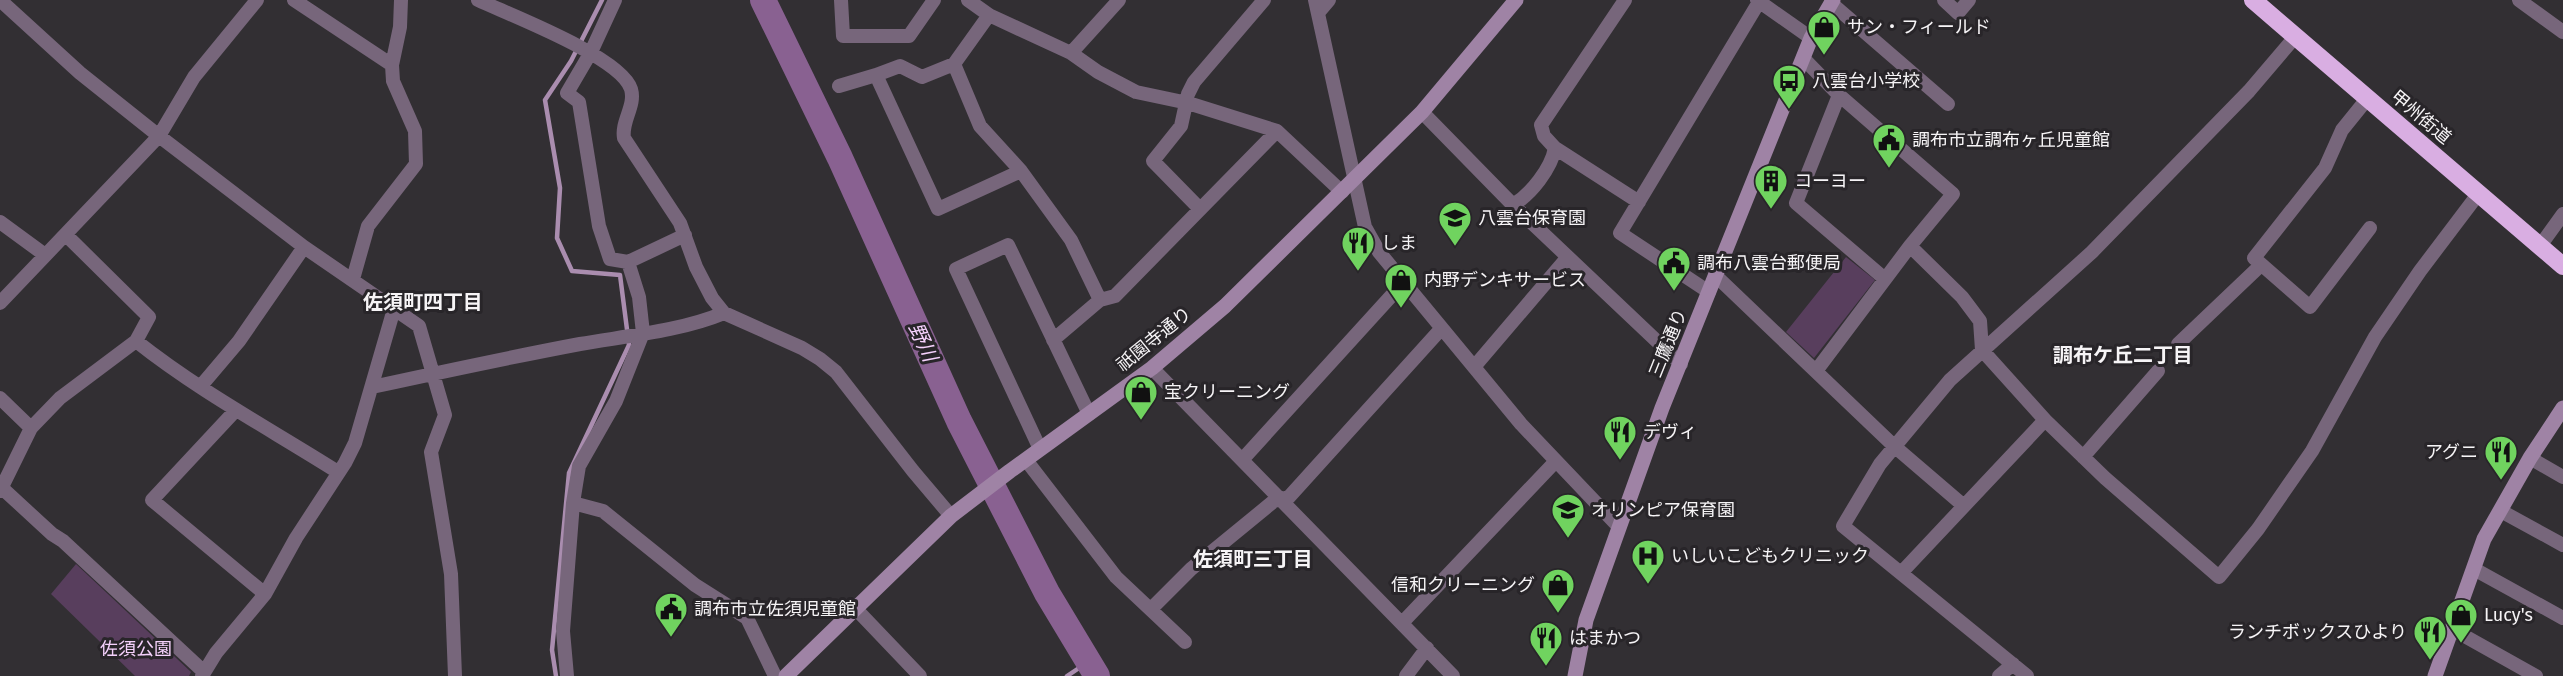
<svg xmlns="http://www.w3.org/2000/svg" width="2563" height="676" font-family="'Fira Sans','Noto Sans JP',sans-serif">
<rect width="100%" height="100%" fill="#322f33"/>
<path fill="#583e5d" d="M1846,257L1875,280L1814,358L1786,332Z
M76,564L191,672L189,676H135L51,594Z"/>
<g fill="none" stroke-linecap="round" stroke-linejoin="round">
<path stroke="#aa8daf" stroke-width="4.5" d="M556,676L552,650L569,473L629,345L620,275L572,271L557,238L560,188L545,100L571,61L602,0
M1067,676L1088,662"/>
<path stroke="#896191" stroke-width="26" d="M763,0L840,158L959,421L1047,593L1097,676"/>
<path stroke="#77667b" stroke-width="14" d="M0,0L80,73L159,136L304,247L419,326L445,415L431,452L451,574L455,676
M294,0L392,65
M478,0C510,15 621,57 631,89C636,106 621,121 624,138L680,223L696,267L712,298L724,313L802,348L820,359L836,372L913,471L951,516
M615,0L591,52L567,93L579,102L599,226L610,259L628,262L685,235
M841,0L843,36H909L934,0
M968,0L989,15L1071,53L1119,0
M1315,0L1365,227L1379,252L1521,424L1618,526
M1625,0L1541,125L1544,136L1555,148L1639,202
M1757,0L1811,38
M1944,0L1958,13L1969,0
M2519,0L2563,32
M1831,3L1948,104
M1318,13L1329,0
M989,15L954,64L980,126L1021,171L1071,240L1100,300
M1071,53L1098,72L1136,92L1188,103L1277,131L1342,192
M1803,58L1839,95
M876,75L900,66L922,77L954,64
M839,86L876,75L938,209L1021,171
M2367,99L2342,130L2325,168L2254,258L2310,307L2370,228
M1422,112L1513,205C1531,194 1551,169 1555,148
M1513,205L1681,364
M1200,209L1153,161L1181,126L1188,94L1194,82L1264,0
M0,222L45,255
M1910,246L1962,297L1980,321L1982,350L2045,420
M2540,246L2563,214
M1716,276L1894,446L1964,506
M353,279L368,226L416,164L415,131L393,81L392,65L400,27L401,0
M1709,292L1620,233L1759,2
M0,303L159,136L194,77L257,0
M1053,340L1100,300L1115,296L1277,131
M136,341C199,391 270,429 338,472
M2178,344L2261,265
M1474,367L1567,258
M1152,368L1453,676
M1816,371L1910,246L1953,194L1839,95L1796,203L1885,279
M200,387L239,341L304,247
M372,387C441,372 511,357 580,344C626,336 681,331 724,313
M0,398L31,428
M235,411L152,500L265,594
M1040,449L956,269L1008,245L1089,414
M2083,457L2158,371
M2530,458L2563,477
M1026,460L1116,577L1185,642
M1242,460L1403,283
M2,488L52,534L63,541L204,672
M0,491L31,428L60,398L136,341L149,317L66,235
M573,503L603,511L695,585L747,618L775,676
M2501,511L2563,545
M2474,569L2563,618
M1901,573L2045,420L2105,478L2219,577L2258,529L2312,451L2375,337L2420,271L2479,193
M856,609L920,676
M1151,609L1191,569L1274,501L1289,497L1441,329
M1402,623L1555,462
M2452,629L2536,676
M202,676L216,653L265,594L296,538L345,463L355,443L394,309
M567,676L563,631L573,503L579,466L616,401L643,333L639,297L628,262
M1406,676L1427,648
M1999,676L2013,664
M2027,676L1843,526L1880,464L1950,380L2092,252L2249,91L2295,37"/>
<path stroke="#9f83a5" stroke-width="15" d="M786,676L951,516L1010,471L1152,368L1225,306L1422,112L1516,0
M1575,676L1586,620L1662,408L1811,38L1833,0
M2435,676L2484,539L2530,458L2563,408"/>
<path stroke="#d9aee2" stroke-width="18" d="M2253,0L2563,266"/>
</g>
<defs>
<g id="shop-pin" transform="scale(1.725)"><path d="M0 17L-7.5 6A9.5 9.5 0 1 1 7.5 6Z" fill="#70d35f" stroke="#282529"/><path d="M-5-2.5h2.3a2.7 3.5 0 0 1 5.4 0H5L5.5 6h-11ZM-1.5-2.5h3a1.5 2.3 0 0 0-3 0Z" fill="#111"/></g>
<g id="bus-pin" transform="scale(1.725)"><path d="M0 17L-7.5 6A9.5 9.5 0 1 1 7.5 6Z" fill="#70d35f" stroke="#282529"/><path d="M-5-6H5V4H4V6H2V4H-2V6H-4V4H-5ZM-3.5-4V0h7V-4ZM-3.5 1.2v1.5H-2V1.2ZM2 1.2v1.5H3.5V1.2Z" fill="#111"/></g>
<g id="civic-pin" transform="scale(1.725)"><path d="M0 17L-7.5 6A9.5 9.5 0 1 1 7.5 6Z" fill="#70d35f" stroke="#282529"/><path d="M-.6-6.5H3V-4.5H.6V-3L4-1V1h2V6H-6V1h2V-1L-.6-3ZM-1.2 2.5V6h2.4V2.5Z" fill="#111"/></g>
<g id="building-pin" transform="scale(1.725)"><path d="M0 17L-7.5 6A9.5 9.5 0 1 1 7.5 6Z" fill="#70d35f" stroke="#282529"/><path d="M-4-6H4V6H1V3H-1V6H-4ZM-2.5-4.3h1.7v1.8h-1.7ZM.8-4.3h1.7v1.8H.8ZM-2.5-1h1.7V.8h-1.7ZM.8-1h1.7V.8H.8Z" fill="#111"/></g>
<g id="school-pin" transform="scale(1.725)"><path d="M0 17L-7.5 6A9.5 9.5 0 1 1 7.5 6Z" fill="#70d35f" stroke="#282529"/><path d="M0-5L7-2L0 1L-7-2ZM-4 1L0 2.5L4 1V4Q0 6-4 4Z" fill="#111"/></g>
<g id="restaurant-pin" transform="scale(1.725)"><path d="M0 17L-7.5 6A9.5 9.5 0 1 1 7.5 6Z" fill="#70d35f" stroke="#282529"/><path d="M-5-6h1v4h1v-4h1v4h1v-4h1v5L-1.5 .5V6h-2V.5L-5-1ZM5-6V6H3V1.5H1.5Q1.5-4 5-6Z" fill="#111"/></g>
<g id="hospital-pin" transform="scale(1.725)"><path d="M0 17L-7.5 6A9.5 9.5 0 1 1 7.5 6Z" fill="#70d35f" stroke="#282529"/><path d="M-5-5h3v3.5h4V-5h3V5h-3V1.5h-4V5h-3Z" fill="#111"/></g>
</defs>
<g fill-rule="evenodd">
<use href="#shop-pin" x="1824" y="27"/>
<use href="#bus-pin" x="1789" y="81"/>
<use href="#civic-pin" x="1889" y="140"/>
<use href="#building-pin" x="1771" y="181"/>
<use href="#school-pin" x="1455" y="218"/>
<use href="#restaurant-pin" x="1358" y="243"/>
<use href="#civic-pin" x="1674" y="263"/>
<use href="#shop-pin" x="1401" y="280"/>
<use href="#shop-pin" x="1141" y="392"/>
<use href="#restaurant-pin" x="1620" y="432"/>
<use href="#restaurant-pin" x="2501" y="452"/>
<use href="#school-pin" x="1568" y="510"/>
<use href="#hospital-pin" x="1648" y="556"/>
<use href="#shop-pin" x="1558" y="585"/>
<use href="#civic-pin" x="671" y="609"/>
<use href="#shop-pin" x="2461" y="615"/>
<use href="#restaurant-pin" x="2430" y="632"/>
<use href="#restaurant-pin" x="1546" y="638"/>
</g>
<g text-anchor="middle" stroke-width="6" stroke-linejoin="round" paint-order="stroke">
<g font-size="18" fill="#f6f4f6" stroke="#282529" text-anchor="start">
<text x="1847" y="33">サン・フィールド</text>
<text x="1812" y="87">八雲台小学校</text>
<text x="1912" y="146">調布市立調布ヶ丘児童館</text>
<text x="1794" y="187">コーヨー</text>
<text x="1478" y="224">八雲台保育園</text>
<text x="1381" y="249">しま</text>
<text x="1697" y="269">調布八雲台郵便局</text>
<text x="1424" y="286">内野デンキサービス</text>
<text x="1164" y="398">宝クリーニング</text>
<text x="1643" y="438">デヴィ</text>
<text x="2478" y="458" text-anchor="end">アグニ</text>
<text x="1591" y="516">オリンピア保育園</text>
<text x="1671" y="562">いしいこどもクリニック</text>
<text x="1535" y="591" text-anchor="end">信和クリーニング</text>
<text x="694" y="615">調布市立佐須児童館</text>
<text x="2484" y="621">Lucy's</text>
<text x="2407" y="638" text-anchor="end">ランチボックスひより</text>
<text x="1569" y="644">はまかつ</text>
</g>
<g font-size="18" fill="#f6f4f6" stroke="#282529">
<text transform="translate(2421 117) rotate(40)" y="6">甲州街道</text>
<text transform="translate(1154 339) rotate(-39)" y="6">祇園寺通り</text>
<text transform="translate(1668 343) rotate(-68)" y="6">三鷹通り</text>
</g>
<g font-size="18" fill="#f5d1fc" stroke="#282529">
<text x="136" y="655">佐須公園</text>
</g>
<g font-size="20" font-weight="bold" fill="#f6f4f6" stroke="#282529">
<text x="423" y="309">佐須町四丁目</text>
<text x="2123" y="362">調布ケ丘二丁目</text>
<text x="1253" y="566">佐須町三丁目</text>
</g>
<g font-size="20" font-style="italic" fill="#f6d2fd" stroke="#282529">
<text transform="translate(923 342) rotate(65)" y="7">野川</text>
</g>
</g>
</svg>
